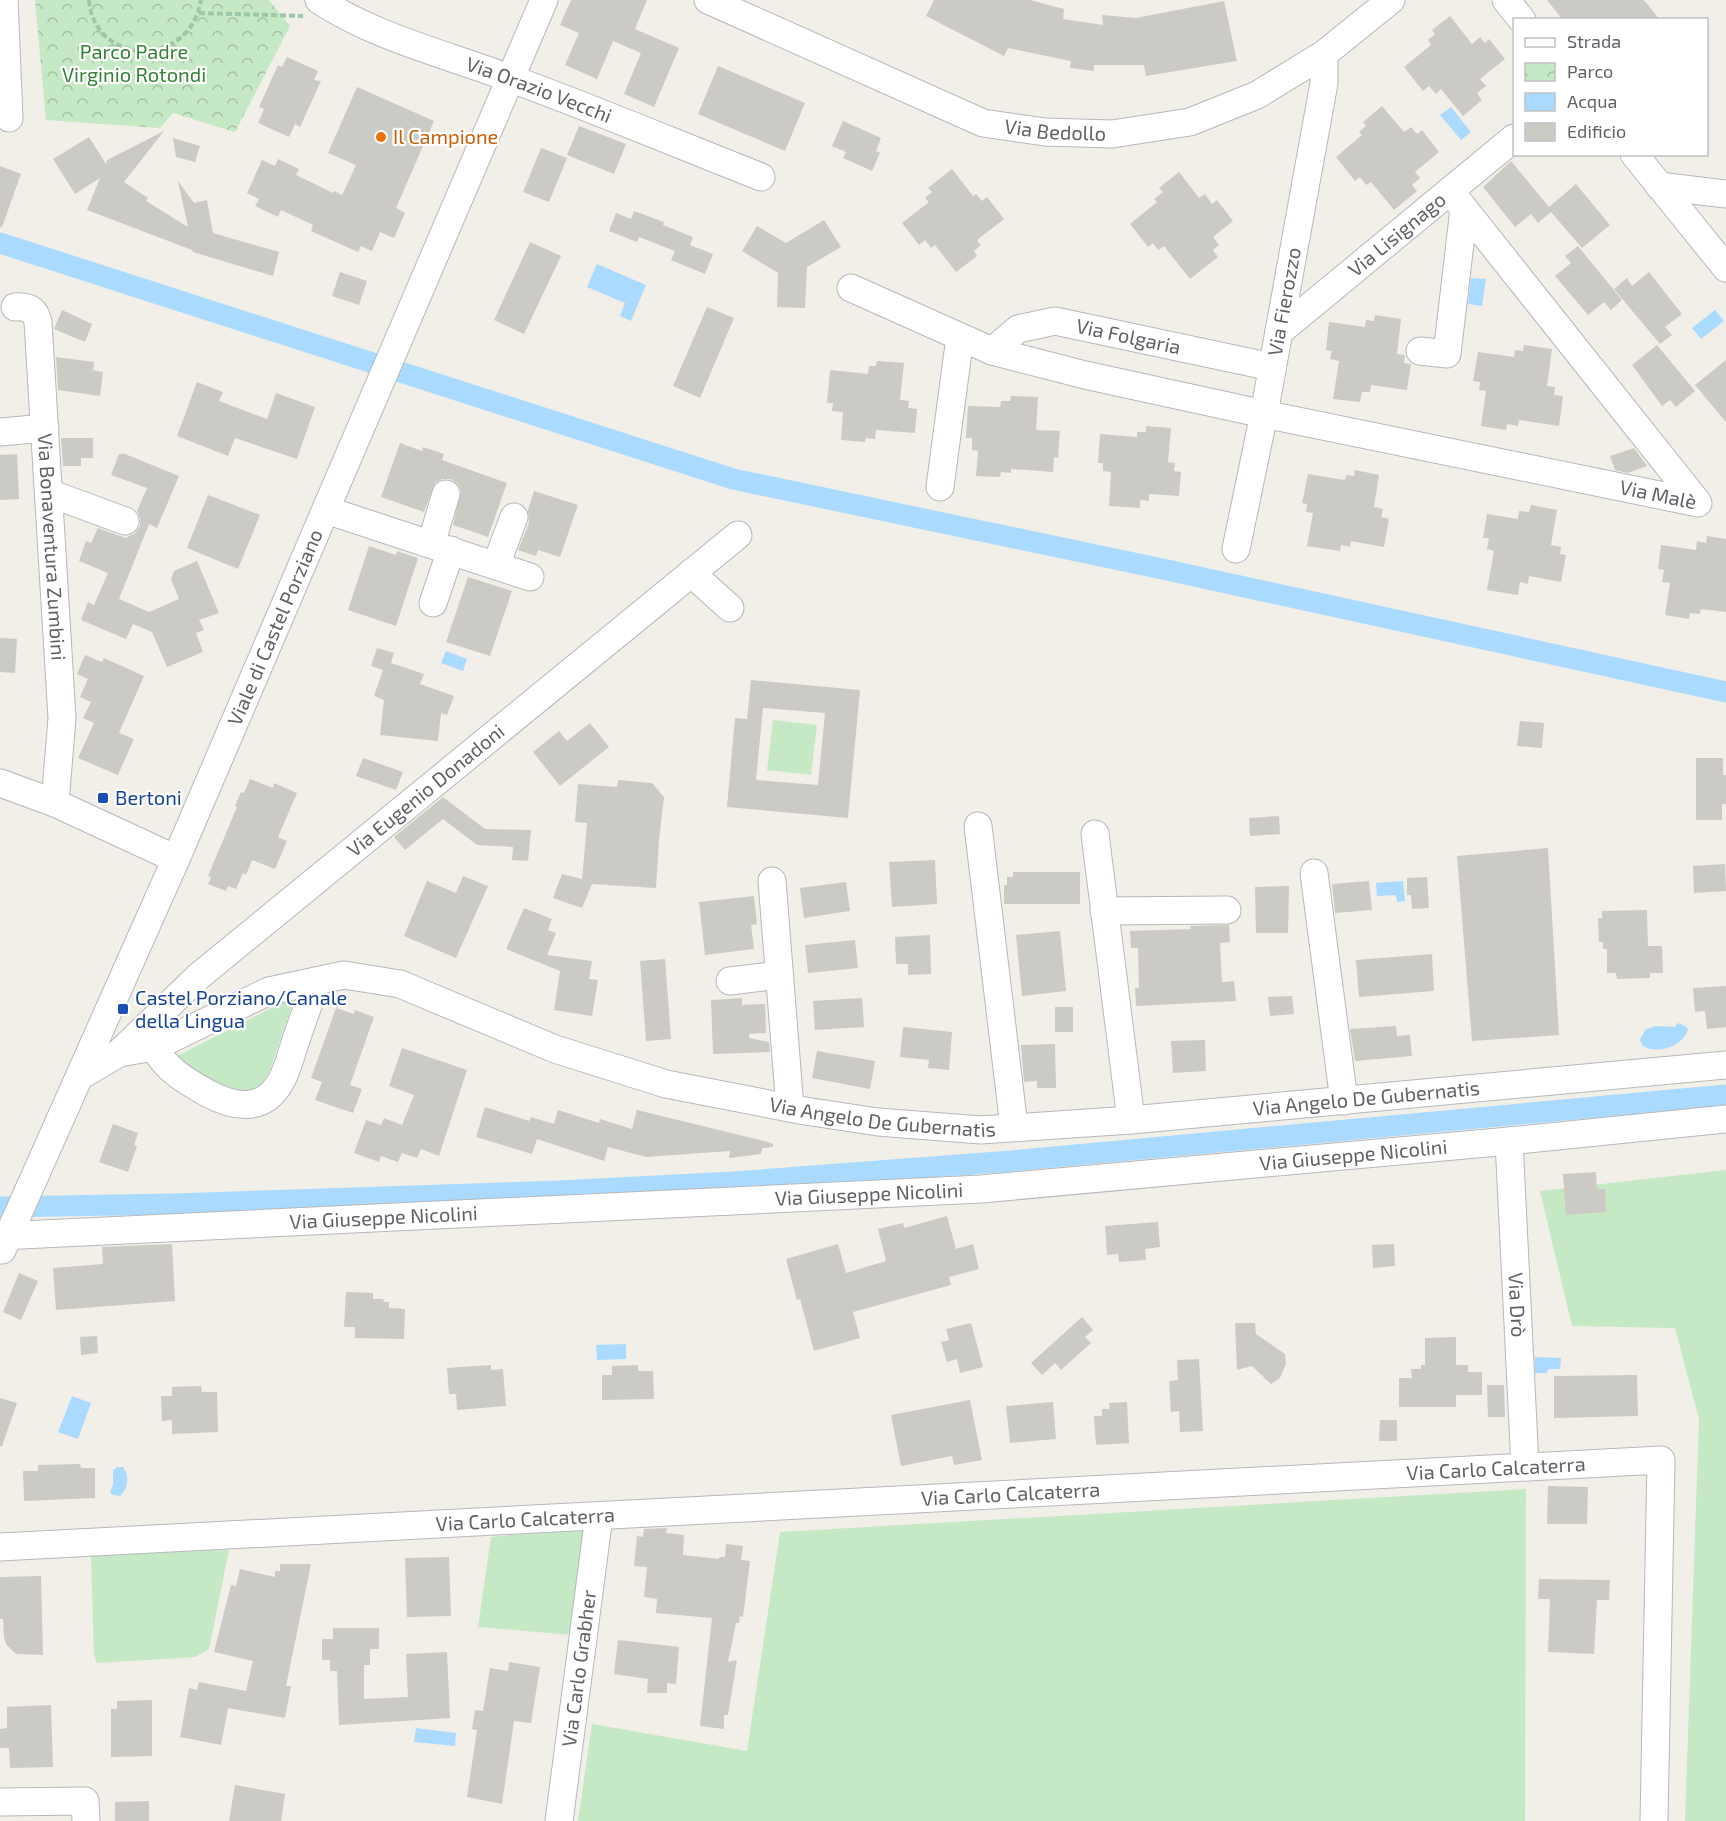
<svg xmlns="http://www.w3.org/2000/svg" width="1726" height="1821" font-family="'Exo 2',sans-serif">
<defs>
<pattern id="park-crowns" width="20" height="18" patternUnits="userSpaceOnUse" patternTransform="scale(1.5)"><rect width="20" height="18" fill="#c5e8c5"/><path d="M2 6a3 3 0 1 1 6 0M12 15a3 3 0 1 1 6 0" fill="none" stroke="#a3c0a4"/></pattern>
</defs>
<rect width="100%" height="100%" fill="#f1efe8"/>
<path fill="#c5e8c5" d="M773,720L817,725L811,775L767,770Z
M295,996L270,1070L257,1092L230,1098L175,1057Z
M1726,1170V1821H1685L1699,1419L1675,1328L1572,1326L1540,1191Z
M1526,1489L1525,1821H578L592,1724L747,1751L780,1532Z
M584,1528L572,1635L478,1627L491,1537Z
M229,1550L209,1649L195,1657L97,1663L94,1656L91,1555Z"/>
<path fill="url(#park-crowns)" d="M35,0H269L290,26L235,132L173,113L160,128L46,120Z"/>
<path fill="#aadaff" d="M1451,107L1471,132L1461,140L1440,115Z
M597,264L646,285L631,321L620,316L625,303L587,287Z
M1471,278L1486,279L1482,306L1468,304Z
M1715,310L1724,321L1701,339L1692,328Z
M446,651L467,659L463,671L441,663Z
M1403,881L1405,901L1397,902L1396,895L1377,896L1376,883Z
M1678,1023L1685,1026L1688,1029C1684,1046 1656,1056 1642,1045L1640,1040L1645,1030L1655,1026L1675,1027Z
M626,1344V1359L597,1360L596,1345Z
M1535,1357L1561,1358L1560,1369H1548L1547,1373H1535Z
M72,1396L91,1403L78,1439L58,1432Z
M117,1467H123C130,1475 128,1489 120,1496L113,1495L110,1492L113,1485V1470Z
M416,1728L456,1733L455,1746L414,1742Z"/>
<g fill="none" stroke-linecap="round" stroke-linejoin="round">
<path stroke="#aadaff" stroke-width="21" d="M0,243L733,479L1167,570L1726,692
M0,1207L173,1204L559,1191L733,1182L1011,1161L1726,1095"/>
</g>
<path fill="#cccac5" fill-rule="evenodd" d="M571,0H647L635,29L679,48L654,107L624,94L641,53L613,41L597,79L565,65L579,33L560,25Z
M934,0H1030L1064,9L1063,19L1103,25L1102,15L1136,18L1224,1L1237,61L1146,76L1144,65H1094V71L1070,68L1071,61L1008,48L1004,56L926,16Z
M1547,0H1644L1660,20H1563Z
M1450,16L1472,44L1480,37L1485,43L1489,39L1505,59L1480,79L1486,86L1477,93L1482,100L1463,116L1441,89L1436,94L1429,86L1423,91L1404,67L1431,45L1428,40L1435,34L1432,30Z
M287,57L318,71L314,80L321,81L300,127L295,124L289,137L258,123L264,109L259,107L278,65L282,67Z
M718,66L805,103L785,151L698,114Z
M357,87L434,121L396,208L405,213L394,238L380,232L372,251L361,246L358,252L311,231L313,225L281,210L278,217L255,206L259,199L247,193L262,160L275,166L278,159L299,169L296,175L333,193L334,191L342,195L356,165L328,153Z
M1382,106L1404,132L1411,127L1417,134L1422,130L1439,152L1415,172L1420,178L1412,185L1417,191L1394,210L1371,182L1366,185L1360,177L1355,181L1336,157L1362,135L1359,132L1366,126L1363,122Z
M843,121L881,138L876,151L880,153L872,171L843,158L846,152L832,146Z
M579,126L626,144L614,174L567,155Z
M164,131L124,182L148,198L146,201L188,227L178,181L194,203L207,200L213,233L279,252L273,276L193,252L192,250L87,210L100,178L75,194L53,159L89,137L106,164L107,160Z
M173,138L200,146L195,162L176,157Z
M541,148L567,158L549,202L523,192Z
M1511,161L1549,207L1576,184L1610,225L1582,248L1551,212L1538,223L1531,214L1515,227L1483,187Z
M0,166L21,174L2,227H0Z
M952,169L973,196L976,194L982,201L987,197L1004,219L977,240L981,245L974,251L977,256L956,272L935,245L931,248L925,240L919,245L902,223L929,202L925,198L932,192L928,188Z
M1179,172L1199,198L1205,194L1212,204L1217,200L1233,221L1213,237L1219,245L1213,250L1218,257L1190,279L1164,246L1158,250L1153,243L1148,247L1130,224L1157,202L1154,199L1163,192L1159,188Z
M634,211L664,222L663,225L693,237L690,245L713,254L705,274L671,260L675,251L639,237L637,242L609,231L616,213L631,219Z
M824,220L841,247L807,267L805,308L777,307L778,273L742,251L757,226L786,243Z
M530,242L561,256L524,334L494,320Z
M1578,246L1622,300L1611,310L1604,302L1588,315L1555,276L1571,263L1565,256Z
M340,272L367,281L359,305L332,296Z
M1649,272L1682,314L1665,327L1672,335L1660,344L1614,289L1627,278L1632,286Z
M707,307L734,318L700,398L673,386Z
M62,310L92,324L85,342L54,329Z
M1375,315L1401,319L1397,354L1405,355L1404,363L1411,364L1407,390L1371,385L1370,392H1362L1360,402L1333,399L1339,361L1330,359L1332,351L1326,350L1329,322L1365,327L1366,320L1374,321Z
M1524,345L1552,349L1547,386L1555,387L1554,395L1563,396L1559,426L1519,420L1518,426L1507,424L1506,430L1481,426L1486,391L1479,390L1480,382L1473,381L1478,352L1514,357L1515,350L1523,351Z
M1657,345L1695,391L1676,407L1670,400L1662,406L1632,365Z
M56,357L94,362L93,370L103,372L100,396L58,390Z
M1726,360V422L1695,385Z
M877,361L904,363L900,400L909,401L908,408L917,409L915,433L876,430L875,439L866,438L865,442L841,440L843,412L832,411L833,403H827L830,370L868,374L869,366H876Z
M197,382L223,392L219,401L267,419L276,393L315,407L297,459L235,438L228,456L177,436Z
M1011,396L1038,397L1036,430L1060,431L1058,458L1054,457L1053,472L1011,469V473L1001,472L1000,477L976,476L978,451L972,450V438H966L968,406L1000,407L1001,401H1010Z
M1146,426L1171,428L1168,462L1175,463L1174,471L1181,472L1179,496L1149,494V501L1140,500V508L1109,506L1111,472L1103,471V463H1098L1100,434L1137,437V432H1146Z
M61,438H93V458H81V466H63Z
M400,443L422,451L423,447L444,454L442,460L507,483L488,537L453,525L461,491L458,484L451,479H442L435,483L424,512L381,497Z
M1634,448L1647,466L1628,473L1615,470L1610,456Z
M17,454L19,499L0,500V455Z
M119,454H125L179,476L157,528L149,524L119,599L149,612L179,599L171,579L174,571L197,561L219,613L199,620L204,630L196,633L203,652L167,667L152,632L133,624L126,639L81,620L88,602L94,605L108,573L79,561L86,541L91,543L98,528L126,538L135,533L140,526V518L137,511L147,488L111,475Z
M1355,470L1379,475L1374,507L1383,509L1381,517L1389,519L1384,547L1351,541L1350,547L1341,545L1340,551L1307,546L1313,513L1306,512L1307,504L1302,503L1308,474L1345,480L1346,475L1354,476Z
M534,491L578,505L560,557L538,550L536,556L518,550L529,523L528,510Z
M208,495L260,515L238,569L187,548Z
M1531,505L1557,510L1551,545L1561,547L1560,554L1566,555L1561,582L1529,576L1528,584L1520,582L1518,595L1487,590L1494,551L1487,549L1489,538H1483L1487,514L1518,519L1519,511L1529,512Z
M1707,536L1726,539V612L1701,609L1700,614L1690,613L1689,619L1665,615L1670,583L1662,582L1664,570L1658,569L1661,545L1696,550L1697,541L1706,543Z
M369,546L396,555L397,551L418,558L396,626L348,610Z
M468,577L512,591L490,656L446,642Z
M0,638L17,639L15,673L0,672Z
M377,648L394,653L391,663L424,674L420,684L454,696L447,715L441,713L438,741L380,735L384,700L374,696L383,670L371,666Z
M85,655L102,662L104,658L144,676L119,733L134,739L118,775L78,758L94,723L83,718L91,702L80,697L88,679L77,674Z
M751,680L860,690L848,818L727,807L735,718L747,719ZM763,708L825,713L818,785L756,780Z
M1520,721L1544,723L1542,748L1517,746Z
M590,723L609,747L560,786L533,752L559,731L567,741Z
M363,758L403,772L396,790L356,776Z
M1696,758H1723V775H1726V804H1722V820H1696Z
M250,779L273,788L274,783L297,793L278,837L287,841L275,869L252,860L246,875L243,873L236,889L228,886L226,891L208,884L211,877L208,876L237,807L235,806L241,792L244,793Z
M618,780L652,783L664,797L659,840L656,888L592,884L582,908L553,898L562,874L582,879L587,823L575,822L578,784L617,787Z
M443,797L485,829L531,830L528,861L512,860L513,847L477,845L443,819L405,850L394,837Z
M1279,816L1280,834L1250,836L1249,818Z
M1548,848L1559,1035L1472,1041L1457,856Z
M935,860L937,904L892,907L889,862Z
M1725,864L1726,891L1694,893L1693,866Z
M1013,872H1080V904H1004V885H1007V877H1013Z
M463,876L488,886L456,958L404,936L427,881L456,893Z
M1427,877L1429,908L1412,909L1411,895H1407V878Z
M1369,881L1372,910L1335,913L1332,884Z
M846,882L850,911L804,918L800,888Z
M1289,886L1288,933H1256L1255,887Z
M754,896L757,924L751,925L754,949L705,955L699,902Z
M524,908L552,919L548,930L556,933L547,955L592,961L589,979L598,980L592,1016L554,1010L560,971L506,949Z
M1647,910L1648,946H1662L1663,973H1650V978L1617,979L1616,973H1607V949H1603V942H1599L1598,918H1602V911Z
M1229,925L1230,942L1220,943L1222,982L1234,981L1236,1001L1136,1006L1135,988H1139L1138,948H1131L1130,931L1191,929L1190,926Z
M1060,931L1066,991L1022,996L1016,935Z
M930,935L931,974L908,975V964H896L895,937Z
M855,940L858,968L808,973L805,945Z
M1432,954L1434,991L1359,997L1356,960Z
M665,959L671,1039L646,1041L640,961Z
M1726,986V1027L1707,1029L1705,1011L1695,1012L1693,988Z
M1292,996L1294,1014L1270,1016L1268,997Z
M742,998V1005L765,1004L766,1033L749,1034V1038L769,1042L770,1052L713,1054L711,1000Z
M862,998L864,1027L815,1030L813,1001Z
M1055,1007H1073V1032H1055Z
M336,1008L354,1014L355,1010L374,1017L350,1085L362,1089L353,1113L315,1100L322,1082L311,1078Z
M1396,1026L1397,1036L1410,1035L1412,1056L1355,1061L1350,1029Z
M903,1027L952,1032L949,1070L928,1068L929,1060L900,1057Z
M1205,1040L1206,1071L1173,1073L1171,1041Z
M1055,1044L1056,1088H1037V1081L1024,1082L1021,1045Z
M402,1048L467,1070L439,1156L421,1149L417,1158L402,1153L398,1162L381,1156L379,1162L354,1153L366,1120L381,1125L384,1118L402,1125L414,1095L389,1086Z
M817,1051L875,1061L870,1089L812,1078Z
M485,1107L529,1121L531,1117L554,1124L558,1110L599,1123L600,1119L632,1129L637,1110L764,1141L773,1144V1147L762,1148L761,1154L729,1158L730,1151L646,1157L608,1147L604,1161L537,1139L532,1154L476,1137Z
M113,1124L138,1133L134,1145L137,1146L128,1172L99,1162Z
M1596,1172L1597,1189H1605L1606,1212L1566,1215L1563,1174Z
M947,1216L956,1249L973,1244L979,1269L949,1277L951,1285L853,1312L860,1338L814,1351L800,1299L797,1300L786,1259L838,1244L846,1273L886,1261L878,1229L903,1223L904,1228Z
M1158,1222L1160,1247L1145,1249L1146,1260L1119,1262L1118,1254L1107,1255L1105,1226Z
M172,1244L175,1301L56,1310L53,1268L103,1264L102,1247Z
M1394,1244L1395,1266L1373,1268L1372,1245Z
M19,1273L38,1281L21,1320L3,1312Z
M346,1292L373,1293V1299H384L383,1302H389V1308L405,1309L404,1339L355,1338V1327H344Z
M1082,1317L1093,1330L1085,1337L1091,1343L1061,1370L1055,1363L1042,1375L1031,1363Z
M971,1323L983,1367L960,1373L957,1359L947,1362L941,1342L949,1340L946,1329Z
M1235,1323H1255L1256,1334L1285,1354L1286,1364L1280,1378L1271,1384L1252,1366L1237,1370Z
M97,1336L98,1353L81,1355L80,1337Z
M1456,1337V1365H1468V1372H1482V1395H1456V1407H1399V1378H1412L1411,1369H1421V1365H1425V1338Z
M1199,1359L1203,1431L1180,1432L1179,1411L1171,1412L1169,1381L1178,1380L1177,1360Z
M491,1365V1370L503,1369L506,1406L457,1410L456,1394H449L447,1368Z
M638,1365V1371H653L654,1399L602,1400V1375H612V1366Z
M1637,1375L1638,1416L1554,1418V1376Z
M1487,1385H1504L1505,1417H1488Z
M201,1386L202,1392H217L218,1432L172,1434V1420L162,1421L161,1396H172V1387Z
M0,1398L17,1403L2,1446H0Z
M970,1400L982,1460L954,1465L952,1456L901,1466L891,1415Z
M1053,1402L1056,1439L1010,1443L1006,1406Z
M1127,1402L1129,1443L1096,1445L1094,1416H1102V1409H1110L1109,1403Z
M1380,1420H1397V1441H1379Z
M80,1464L81,1468H95V1498L24,1501L23,1471H38V1465Z
M1548,1486L1588,1487L1587,1524H1547Z
M667,1528L666,1533L684,1535L683,1555L719,1559V1557H725L726,1544L743,1546L741,1560L750,1561L743,1617L740,1616L739,1623H736L728,1662L737,1660L728,1715H724V1729L700,1726L712,1618L656,1613L657,1599L644,1597L647,1567L634,1566L637,1536L643,1537L644,1529Z
M449,1557L451,1616L407,1617L405,1558Z
M280,1564H311L286,1686H291L285,1718L228,1708L221,1745L180,1737L189,1688L197,1690L199,1682L246,1691L253,1661L214,1652L231,1585L236,1586L240,1569L275,1577V1571H280Z
M41,1576L43,1655L16,1654L6,1644L4,1637L3,1619H0V1577Z
M1539,1579L1610,1580L1609,1600H1597L1594,1654L1548,1652L1550,1599H1538Z
M333,1628H379V1649H370V1665H364V1699L408,1697L406,1654L447,1652L450,1718L339,1725L337,1671H330V1660H322V1639H333Z
M618,1640L679,1647L676,1684L667,1683V1693H647L648,1679L614,1674Z
M509,1662L540,1667L531,1723L514,1721L502,1804L467,1797L477,1730L472,1729L475,1710L483,1711L490,1668L508,1671Z
M152,1700V1756L111,1757V1709H117V1701Z
M51,1705L53,1767L10,1768L9,1748H0V1729L7,1728V1707Z
M235,1785L285,1794L281,1821H229Z
M149,1801V1821H115V1802Z"/>
<g fill="none" stroke-linecap="round" stroke-linejoin="round">
<g stroke="#b5b8bc" stroke-width="29">
<g id="minor">
<path d="M4,0L9,118"/>
<path id="s1" d="M319,0C374,37 448,55 509,78C594,109 677,144 761,177"/>
<path id="s2" d="M708,0L983,123L1045,132L1112,134L1190,122L1257,95L1324,54L1391,0"/>
<path d="M1506,0L1522,20"/>
<path d="M1634,154L1726,268"/>
<path d="M1659,186L1726,194"/>
<path id="s3" d="M851,288L992,351L1085,375L1264,414L1698,503L1450,191"/>
<path id="s4" d="M15,307C27,306 35,309 38,322L62,718L55,803"/>
<path id="s5" d="M1279,332L1514,138"/>
<path id="s6" d="M992,351L1018,329L1055,321L1272,367"/>
<path d="M1420,351L1447,354L1464,209"/>
<path d="M0,432L45,428"/>
<path d="M940,487L960,337"/>
<path d="M49,493L125,521"/>
<path d="M326,510L530,577"/>
<path d="M431,544L446,494"/>
<path id="s7" d="M1236,549L1264,414L1324,83V54"/>
<path d="M496,565L514,517"/>
<path d="M691,573L730,608"/>
<path d="M433,603L451,550"/>
<path d="M0,783L55,803L176,859"/>
<path d="M978,826L1014,1127"/>
<path d="M1095,834L1131,1120"/>
<path d="M1314,873L1344,1101"/>
<path d="M772,881L790,1108"/>
<path d="M1104,911L1227,910"/>
<path d="M730,981L779,975"/>
<path d="M154,1047C167,1071 186,1081 209,1094C236,1108 264,1112 281,1081C287,1071 290,1058 294,1046C301,1024 309,1003 317,981"/>
<path id="s8" d="M119,1053L199,976L738,535"/>
<path id="s9" d="M80,1076L119,1053L154,1047L269,991L344,975L400,984L555,1049L666,1084L805,1111L878,1122L981,1130L1131,1120L1726,1065"/>
<path id="s10" d="M1509,1141L1525,1466"/>
<path id="s11" d="M0,1236L981,1189L1509,1141L1726,1119"/>
<path id="s12" d="M2,1250L176,859L544,0"/>
<path id="s13" d="M0,1547L1661,1460L1654,1821"/>
<path d="M0,1802L85,1801L86,1821"/>
<path id="s14" d="M559,1821L599,1516"/>
</g>
</g>
<path stroke="#9cc7a9" stroke-width="4" stroke-dasharray="6 3" stroke-linecap="butt" d="M89,0C94,66 190,69 201,0
M199,13L303,16"/>
<use href="#minor" stroke="#fff" stroke-width="27"/>
</g>
<circle fill="#e8710a" stroke="#fff" stroke-width="2" cx="381" cy="137" r="6"/>
<g fill="#1a4fb4" stroke="#fff" stroke-width="2">
<rect x="97" y="792" width="12" height="12" rx="3"/>
<rect x="117" y="1003" width="12" height="12" rx="3"/>
</g>
<g text-anchor="middle" stroke-width="4.5" stroke-linejoin="round" paint-order="stroke">
<g font-size="20" fill="#348238" stroke="#fff">
<text x="134" y="59">Parco Padre<tspan x="134" dy="23">Virginio Rotondi</tspan></text>
</g>
<g font-size="20" fill="#5f6368" stroke="#fff">
<text dy="7" stroke="none"><textPath href="#s1" startOffset="238">Via Orazio Vecchi</textPath></text>
<text dy="7" stroke="none"><textPath href="#s2" startOffset="374">Via Bedollo</textPath></text>
<text dy="7" stroke="none"><textPath href="#s5" startOffset="153">Via Lisignago</textPath></text>
<text dy="7" stroke="none"><textPath href="#s7" startOffset="252">Via Fierozzo</textPath></text>
<text dy="7" stroke="none"><textPath href="#s6" startOffset="147">Via Folgaria</textPath></text>
<text dy="7" stroke="none"><textPath href="#s3" startOffset="836">Via Malè</textPath></text>
<text dy="7" stroke="none"><textPath href="#s4" startOffset="256">Via Bonaventura Zumbini</textPath></text>
<text dy="7" stroke="none"><textPath href="#s12" startOffset="680">Viale di Castel Porziano</textPath></text>
<text dy="7" stroke="none"><textPath href="#s8" startOffset="404">Via Eugenio Donadoni</textPath></text>
<text dy="7" stroke="none"><textPath href="#s9" startOffset="1332">Via Angelo De Gubernatis</textPath></text>
<text dy="7" stroke="none"><textPath href="#s9" startOffset="846">Via Angelo De Gubernatis</textPath></text>
<text dy="7" stroke="none"><textPath href="#s11" startOffset="1356">Via Giuseppe Nicolini</textPath></text>
<text dy="7" stroke="none"><textPath href="#s11" startOffset="870">Via Giuseppe Nicolini</textPath></text>
<text dy="7" stroke="none"><textPath href="#s11" startOffset="384">Via Giuseppe Nicolini</textPath></text>
<text dy="7" stroke="none"><textPath href="#s10" startOffset="164">Via Drò</textPath></text>
<text dy="7" stroke="none"><textPath href="#s13" startOffset="1498">Via Carlo Calcaterra</textPath></text>
<text dy="7" stroke="none"><textPath href="#s13" startOffset="1012">Via Carlo Calcaterra</textPath></text>
<text dy="7" stroke="none"><textPath href="#s13" startOffset="526">Via Carlo Calcaterra</textPath></text>
<text dy="7" stroke="none"><textPath href="#s14" startOffset="154">Via Carlo Grabher</textPath></text>
</g>
<g font-size="20" fill="#c56008" stroke="#fff" text-anchor="start">
<text x="393" y="144">Il Campione</text>
</g>
<g font-size="20" fill="#164399" stroke="#fff" text-anchor="start">
<text x="115" y="805">Bertoni</text>
<text x="135" y="1005">Castel Porziano/Canale<tspan x="135" dy="23">della Lingua</tspan></text>
</g>
</g>
<rect x="1513" y="18" width="195" height="138" fill="#ffffff" stroke="#bfc1c3" stroke-width="1.5"/>
<rect x="1525" y="38" width="30" height="9" fill="#ffffff" stroke="#bfc1c3" stroke-width="1.5"/>
<text x="1567" y="48" font-size="18" fill="#5f6368">Strada</text>
<rect x="1525" y="63" width="30" height="18" fill="url(#park-crowns)" stroke="#bfc1c3" stroke-width="1.5"/>
<text x="1567" y="78" font-size="18" fill="#5f6368">Parco</text>
<rect x="1525" y="93" width="30" height="18" fill="#aadaff" stroke="#bfc1c3" stroke-width="1.5"/>
<text x="1567" y="108" font-size="18" fill="#5f6368">Acqua</text>
<rect x="1525" y="123" width="30" height="18" fill="#cccac5" stroke="#bfc1c3" stroke-width="1.5"/>
<text x="1567" y="138" font-size="18" fill="#5f6368">Edificio</text>
</svg>
